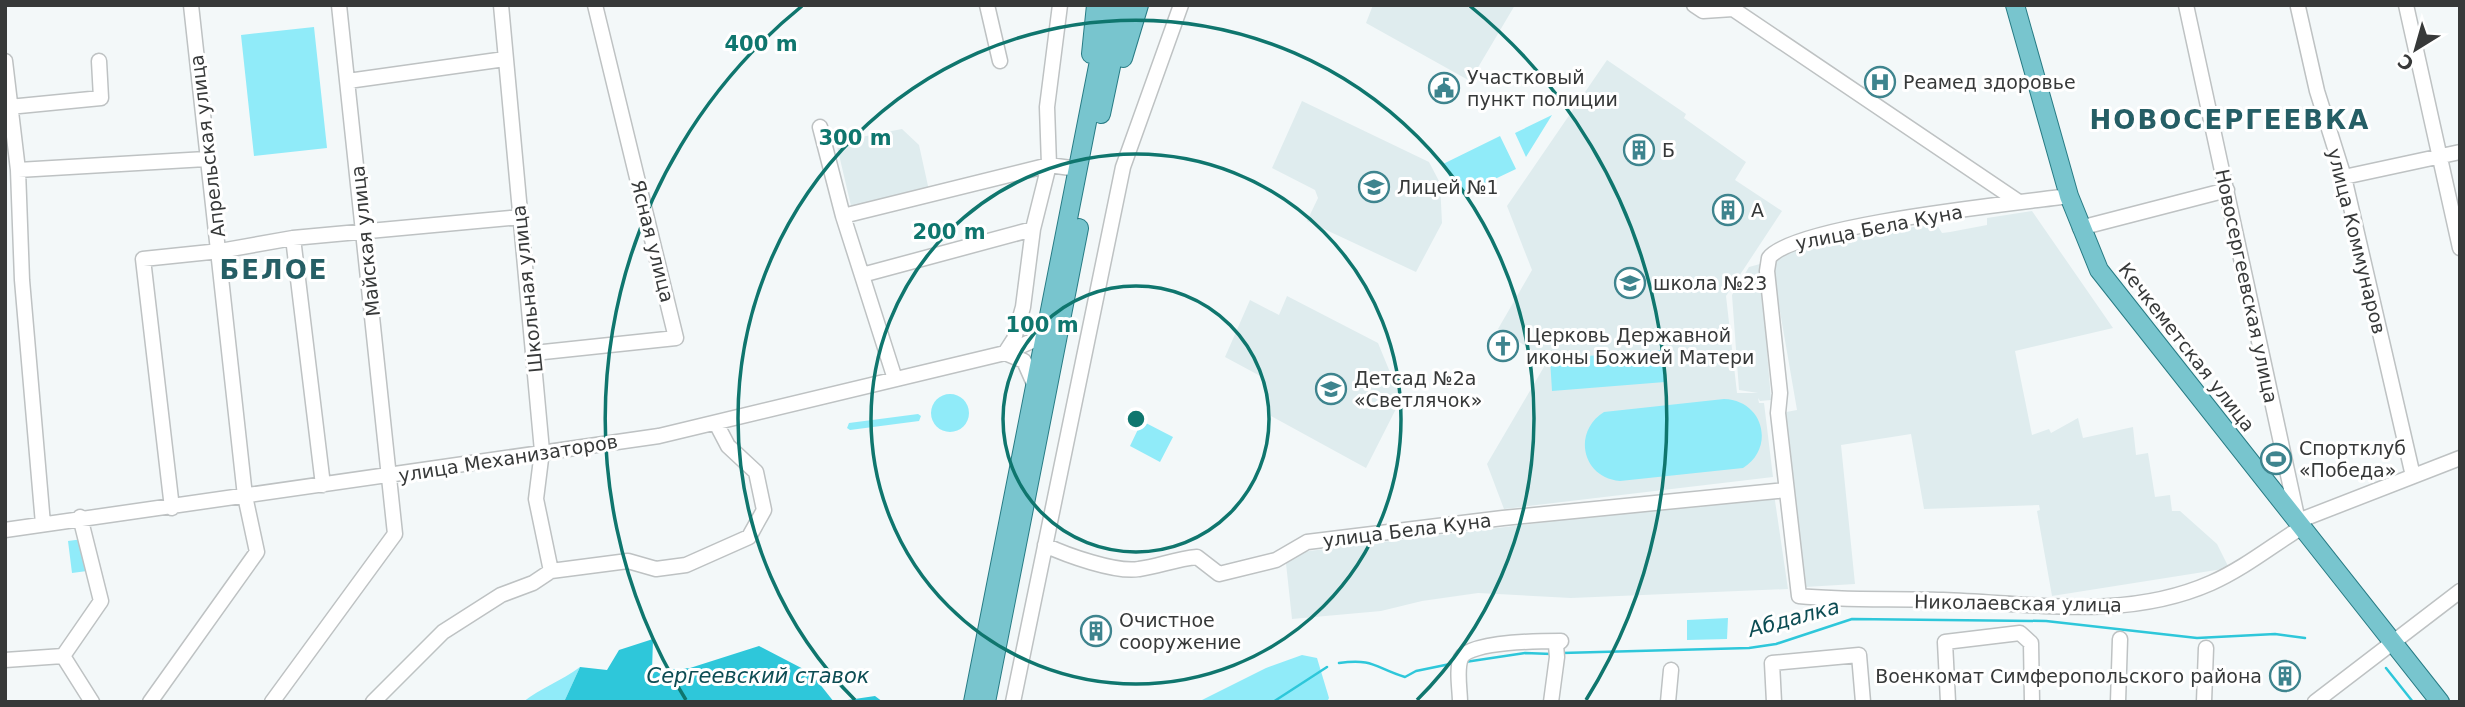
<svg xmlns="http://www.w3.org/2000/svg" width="2465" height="707" font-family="'DejaVu Sans',sans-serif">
<rect width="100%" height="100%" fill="#f3f8f9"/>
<path fill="#dfecee" d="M1373,5H1515L1470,81L1366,23Z
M1607,60L1686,114L1684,118L1746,162L1735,180L1782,211L1726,296L1737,393H1758L1739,390L1732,295L1749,267L1760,264L1771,400L1760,401L1758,398L1759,403H1764L1773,477L1504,509L1487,464L1548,360L1498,329L1532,270L1507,206Z
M1302,101L1429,162L1440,183L1442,223L1416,272L1307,221L1318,198L1315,190L1272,168Z
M902,129L919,145L930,195L852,210L836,142Z
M2032,211L2113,328L2015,351L2032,435L2049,429L2051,433L2078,418L2083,438L2133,427L2136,455L2148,453L2155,497L2170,495L2172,511H2180L2217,544L2229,568L2052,596L2037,511L2040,510L2039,505L1924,509L1911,434L1841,445L1855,584L1805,587L1781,413L1797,410L1772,265L1780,251L1936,223L1942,233L1950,232L1987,225V218Z
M1287,296L1378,343L1401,399L1366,468L1271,416L1264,378L1225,357L1250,300L1279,315Z
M1774,494L1788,589L1571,598L1478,593L1422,601L1381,611L1292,619L1285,554Z"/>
<path fill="#90ebf9" d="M314,27L327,148L254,156L241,35Z
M1552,115L1526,157L1515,133Z
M1500,136L1516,169L1459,196L1443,164Z
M1662,350L1665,382L1552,391L1550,359Z
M931 413a19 19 0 1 1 38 0a19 19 0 1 1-38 0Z
M1724,399C1763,400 1776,447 1743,468L1620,481C1582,478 1572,432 1604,412Z
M918,414L921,416L919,421L850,430L847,428L849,423Z
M1142,421L1173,437L1160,462L1130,446Z
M83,539L87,571L72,573L68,541Z
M1728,618L1727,639L1687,640V620Z
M1302,655L1317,658L1329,698L1327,702H1198L1266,668Z
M580,667L564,702H523C541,688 561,681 580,667Z"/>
<path fill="#2ec7da" d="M653,639L652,671L690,668L759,646L811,673L834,702L875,696L883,702H564L580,667L607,670L619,650Z"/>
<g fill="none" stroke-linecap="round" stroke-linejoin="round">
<path stroke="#2ec7da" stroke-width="2.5" d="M1562,653L1749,648L1776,644L1852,619L2046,621L2197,638L2275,634L2305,638
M1465,662L1525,653L1552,654
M1339,663C1374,658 1375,668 1405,677L1416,671L1455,663
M2386,668L2413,702
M1273,702L1327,667"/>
<g stroke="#bec2c3" stroke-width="17">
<path id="minor" d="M501,5L542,451L536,499L551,571
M987,5L1000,61
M1694,5L1703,11L1733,9L2019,202
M2186,5L2298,521L2460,458
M2406,5L2460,248
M2298,7L2317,91L2344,177L2413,476
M5,61L18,170L22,280L43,524
M348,81L505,59
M9,107L101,98L99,61
M820,127L843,216L895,379
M18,170L206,159
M2344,177L2460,152
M2069,196C2018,203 1793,225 1769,258L1767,271L1780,393L1778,413L1799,596C1847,601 1895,598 1943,600C2033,603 2125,621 2211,583C2243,569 2273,545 2302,527
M843,216L1049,165L1078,169
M2080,228L2227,190
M293,238L323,485
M862,275L1033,229
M534,353L676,338L595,5
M1005,353L1014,339L1023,307L1033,229L1049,165L1047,107L1060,5
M1005,353L1024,361L1035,386
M172,508L143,259L220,251L293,238L520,217
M5,530L659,436L1005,353L1032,341L1046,323
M1045,545C1066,555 1116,573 1139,569C1159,566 1176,559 1197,557L1219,574L1276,560L1307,542L1503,518L1786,490
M63,656L101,601L80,517
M63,656L92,702
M5,660L63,656
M150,702L257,552L245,496L191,5
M272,702L395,534L339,5
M373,702L443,632L501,595L533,583L551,571L628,561L656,569L686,565L749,537L764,510L756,472L728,446L717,425
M1013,702L1123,167L1181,5
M1460,702C1460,690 1456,669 1461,658C1469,641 1544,641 1561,641L1556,645L1557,657L1551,702
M1668,702L1671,670
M1774,702L1772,663L1859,655L1863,702
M1948,702L1945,642L2020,633L2031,643L2032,702
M2118,702L2120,639
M2204,702L2206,648
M2315,702L2460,591"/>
</g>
<g stroke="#277b84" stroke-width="20">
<path id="major" d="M2015,5L2069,196L2099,270L2440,702
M1091,54L1096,5
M1123,58L1139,5
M1101,114L1124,5
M973,702L1110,5
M986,702L1079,228"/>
</g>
<use href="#minor" stroke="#fff" stroke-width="14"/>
<use href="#major" stroke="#78c5ce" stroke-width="18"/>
</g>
<g fill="none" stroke="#0f766e" stroke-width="3.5">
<circle cx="1136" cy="419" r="133"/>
<circle cx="1136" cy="419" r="265"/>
<path d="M855 700A398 398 0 1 1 1417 700"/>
<path d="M686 700A531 531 0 0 1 802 6M1470 6A531 531 0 0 1 1586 700"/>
</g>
<defs>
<g id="hospital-ring" transform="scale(1.575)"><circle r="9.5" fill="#fff" stroke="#3e848e" stroke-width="1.5"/><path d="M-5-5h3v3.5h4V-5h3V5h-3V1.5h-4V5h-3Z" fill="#3e848e"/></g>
<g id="civic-ring" transform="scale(1.575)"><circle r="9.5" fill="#fff" stroke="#3e848e" stroke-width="1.5"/><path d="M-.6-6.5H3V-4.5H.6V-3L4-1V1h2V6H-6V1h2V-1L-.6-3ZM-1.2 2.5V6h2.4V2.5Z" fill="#3e848e"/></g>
<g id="building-ring" transform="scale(1.575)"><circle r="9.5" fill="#fff" stroke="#3e848e" stroke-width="1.5"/><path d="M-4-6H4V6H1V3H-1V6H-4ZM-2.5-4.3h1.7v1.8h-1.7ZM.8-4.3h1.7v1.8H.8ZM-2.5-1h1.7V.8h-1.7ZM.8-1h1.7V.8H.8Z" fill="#3e848e"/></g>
<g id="school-ring" transform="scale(1.575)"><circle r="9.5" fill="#fff" stroke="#3e848e" stroke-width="1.5"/><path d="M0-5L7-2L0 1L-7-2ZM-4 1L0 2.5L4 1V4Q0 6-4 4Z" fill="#3e848e"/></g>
<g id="church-ring" transform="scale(1.575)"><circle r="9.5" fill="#fff" stroke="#3e848e" stroke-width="1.5"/><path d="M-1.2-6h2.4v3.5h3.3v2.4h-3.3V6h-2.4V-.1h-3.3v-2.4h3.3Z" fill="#3e848e"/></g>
<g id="stadium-ring" transform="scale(1.575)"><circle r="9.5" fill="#fff" stroke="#3e848e" stroke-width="1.5"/><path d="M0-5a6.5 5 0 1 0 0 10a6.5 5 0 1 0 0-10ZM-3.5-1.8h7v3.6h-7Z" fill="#3e848e"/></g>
</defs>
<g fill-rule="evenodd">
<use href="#hospital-ring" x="1880" y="82"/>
<use href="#civic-ring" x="1444" y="88"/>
<use href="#building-ring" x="1639" y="150"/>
<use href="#school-ring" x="1374" y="187"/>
<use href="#building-ring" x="1728" y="210"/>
<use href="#school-ring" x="1630" y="283"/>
<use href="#church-ring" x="1503" y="346"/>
<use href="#school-ring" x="1331" y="389"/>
<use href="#stadium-ring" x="2276" y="459"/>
<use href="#building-ring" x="1096" y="631"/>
<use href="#building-ring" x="2285" y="676"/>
</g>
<g text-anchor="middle" stroke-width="6" stroke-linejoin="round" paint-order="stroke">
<g font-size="19" fill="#373939" stroke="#fff" text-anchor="start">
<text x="1467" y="84">Участковый<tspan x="1467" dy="22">пункт полиции</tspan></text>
<text x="1903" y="89">Реамед здоровье</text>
<text x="1662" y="157">Б</text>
<text x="1397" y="194">Лицей №1</text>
<text x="1751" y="217">А</text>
<text x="1653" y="290">школа №23</text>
<text x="1526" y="342">Церковь Державной<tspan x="1526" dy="22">иконы Божией Матери</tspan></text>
<text x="1354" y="385">Детсад №2а<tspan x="1354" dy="22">«Светлячок»</tspan></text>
<text x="2299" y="455">Спортклуб<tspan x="2299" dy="22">«Победа»</tspan></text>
<text x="1119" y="627">Очистное<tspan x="1119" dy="22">сооружение</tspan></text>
<text x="2262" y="683" text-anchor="end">Военкомат Симферопольского района</text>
</g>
<g font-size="19" fill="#373939" stroke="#fff">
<text transform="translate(207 146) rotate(-97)" y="7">Апрельская улица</text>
<text transform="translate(1879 227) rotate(-11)" y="7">улица Бела Куна</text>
<text transform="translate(365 241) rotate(-96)" y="7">Майская улица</text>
<text transform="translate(653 241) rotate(76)" y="7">Ясная улица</text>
<text transform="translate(2357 241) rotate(76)" y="7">улица Коммунаров</text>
<text transform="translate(2247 286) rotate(78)" y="7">Новосергеевская улица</text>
<text transform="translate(527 289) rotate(-96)" y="7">Школьная улица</text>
<text transform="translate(2187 347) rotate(52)" y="7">Кечкеметская улица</text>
<text transform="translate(508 458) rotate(-9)" y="7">улица Механизаторов</text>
<text transform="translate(1407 530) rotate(-7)" y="7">улица Бела Куна</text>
<text transform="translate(2018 603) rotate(1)" y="7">Николаевская улица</text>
</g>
<g font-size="21" font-style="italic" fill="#0d4d54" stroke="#fff">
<text transform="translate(1794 618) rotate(-15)" y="7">Абдалка</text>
<text x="758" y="683">Сергеевский ставок</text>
</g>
<g font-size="26" font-weight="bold" letter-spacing="2" fill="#255e65" stroke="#fff">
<text x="2230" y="129">НОВОСЕРГЕЕВКА</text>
<text x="274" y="279">БЕЛОЕ</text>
</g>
</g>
<circle cx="1136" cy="419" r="10" fill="#0f766e" stroke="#fff" stroke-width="3.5"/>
<g font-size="21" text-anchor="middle" font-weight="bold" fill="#0f766e" stroke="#fff" stroke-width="6" stroke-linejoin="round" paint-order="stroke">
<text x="761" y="51">400 m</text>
<text x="855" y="145">300 m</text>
<text x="949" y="239">200 m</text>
<text x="1042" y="332">100 m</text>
</g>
<rect width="2465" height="707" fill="none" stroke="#373939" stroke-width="14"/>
<g transform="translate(2416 49) rotate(217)" stroke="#ffffff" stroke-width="5" paint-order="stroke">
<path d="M0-5L12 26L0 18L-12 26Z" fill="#373939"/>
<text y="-10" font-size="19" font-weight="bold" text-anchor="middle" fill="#373939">С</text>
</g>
</svg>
